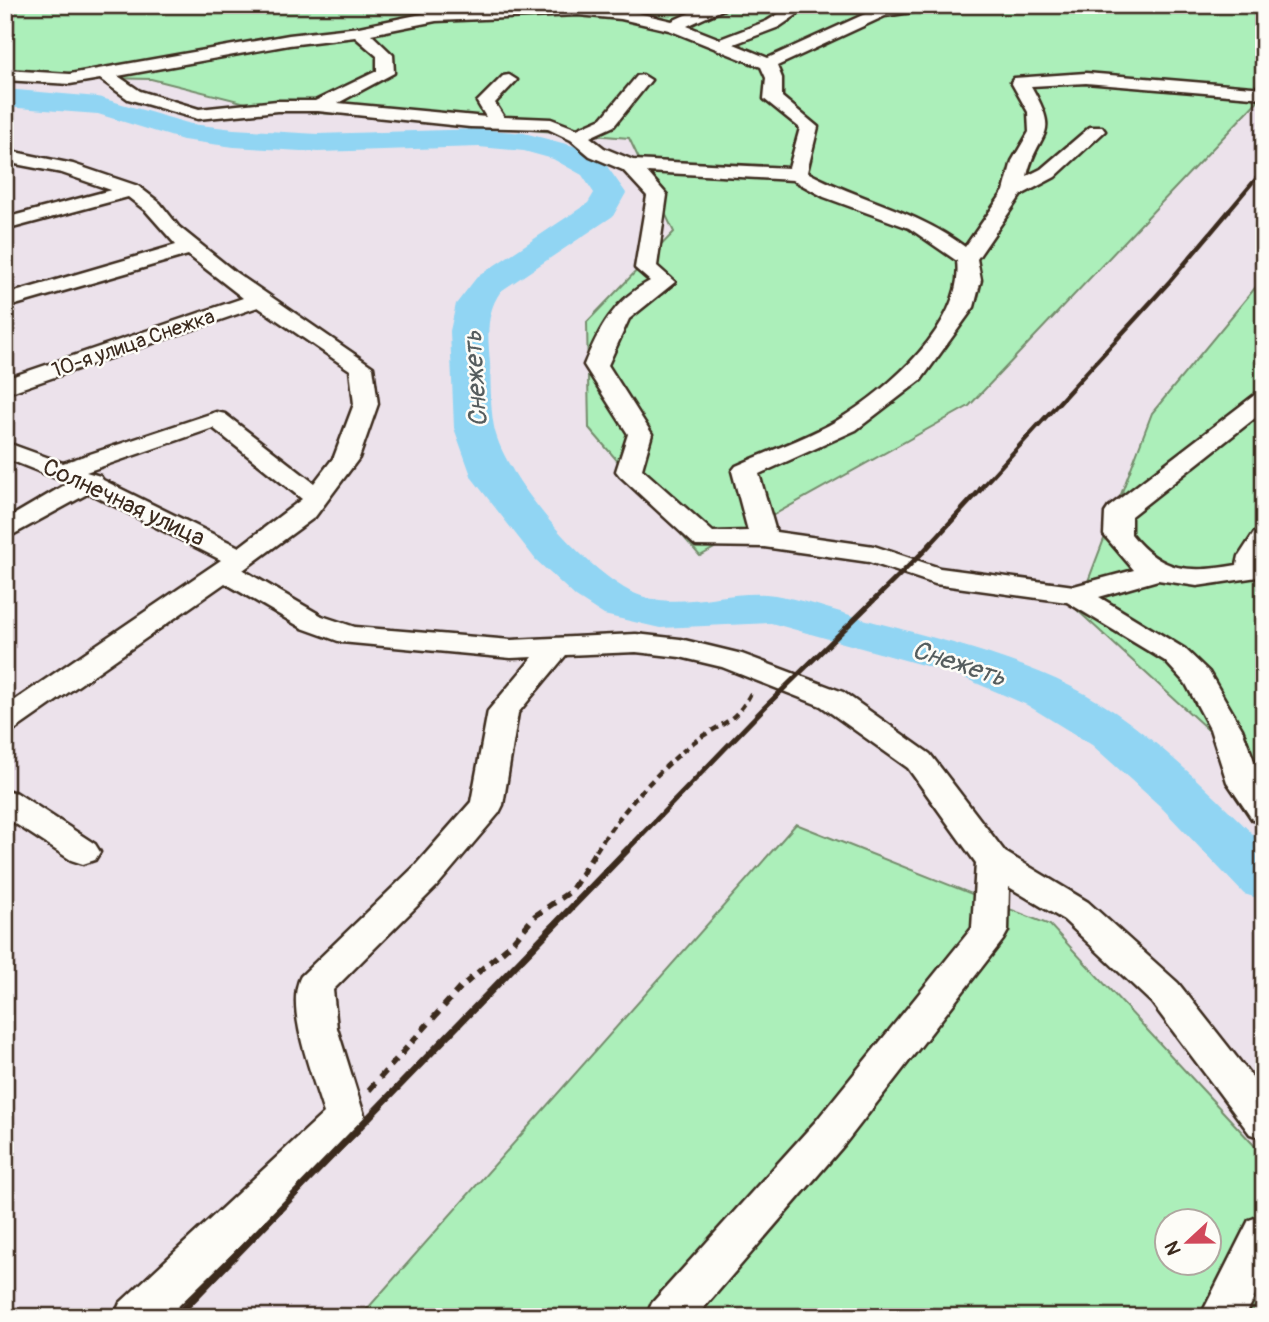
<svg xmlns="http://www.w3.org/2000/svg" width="1269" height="1322" font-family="Pangolin,sans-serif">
<rect width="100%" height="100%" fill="#ece2eb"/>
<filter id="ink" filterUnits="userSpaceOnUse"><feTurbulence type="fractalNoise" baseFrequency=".0143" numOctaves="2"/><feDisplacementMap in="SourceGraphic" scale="14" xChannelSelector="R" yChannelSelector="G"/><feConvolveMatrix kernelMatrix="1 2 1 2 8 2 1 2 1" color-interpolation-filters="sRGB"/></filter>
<g filter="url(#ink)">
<path fill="#acefba" stroke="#748c6c" stroke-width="2" fill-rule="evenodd" d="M5,5H1264V94L969,406L700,556L589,428L587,322L674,232L629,138L270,109L151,79L5,76Z
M1264,277V781L1077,610L1152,413Z
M796,824L1050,925L1264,1156V1317H360ZM1168,1220H1210V1262H1168Z"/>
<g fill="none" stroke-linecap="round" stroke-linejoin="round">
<path fill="#91d5f3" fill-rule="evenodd" d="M5,89L98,97L191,124L234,129L318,134L479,129L524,133L574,146L604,162L626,193L613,216L501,291C485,313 488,337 490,363C491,384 490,406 494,427C504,478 588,574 636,594C679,612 731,588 775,595C809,601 844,614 878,623C965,646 1057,667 1130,723C1178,759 1221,803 1264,845V900L1244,894L1160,806L1092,745L1027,705L955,674L771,623L660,628L604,615L576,597L536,560L472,478L454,428L450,331L456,304L477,277L588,203L594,193L582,175L553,159L524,151L479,147L318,152L234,147L183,140L98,114L5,107Z"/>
<g stroke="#3b2a1e" stroke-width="5">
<path id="street" d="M578,5L621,9L672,21L707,5H726L724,9L687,26L720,39L767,21L793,5H811L779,27L734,44L768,58L876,9L932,5L925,10L885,16L777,66L782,78V97L818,127L807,172C859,200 918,211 965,247L1004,191L1012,161L1029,132L1028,112L1011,82L1014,78L1086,73L1264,88V98L1086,83L1031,86C1062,140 1038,128 1027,176L1041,169L1090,127H1102L1105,131L1055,177L1021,195L977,259L981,280L974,307L921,380L856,430L759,474L776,532L874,546L940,568L1074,586L1134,570L1104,535L1105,513L1109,507L1256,394L1264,392V411L1131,516V534C1162,573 1190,573 1237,565L1239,556L1254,533L1264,531V576L1197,586L1158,580L1099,597L1185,649L1209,672L1242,729L1264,787V822L1252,819L1227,782L1210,729L1186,684L1165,661L1067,602L935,584L869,562L764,547L696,546L620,476L616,471L628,434L584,365C599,329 614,300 650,281L635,268L647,196L623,170L590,156L571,140L548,129L470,127L318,111H277L198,119L128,99L100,79L70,84L5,80V70L70,74L289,35L359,27L436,11ZM578,15L621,19L669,30L761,67L766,78L764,99L800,128L789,168L633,160L604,148L590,137L614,126L651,80L643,75L637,76L602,118L577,129L551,119L504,117L495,103L517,80L509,75L503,76L477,102L486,117L338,103L394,73L393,55L371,34L436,21ZM355,37L377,56V71L315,101H277L199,109L140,91L118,76L289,45ZM647,172L793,180L824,197L909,228L957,261C965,323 888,390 838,420C807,438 769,451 736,466L732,471L748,531L713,532L642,469L652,434L608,365L629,319L675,282L657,266L667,195Z
M5,150L73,164L138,186L160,203L179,227L235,272L373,367L378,404L359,458L315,517L243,570L322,616L355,627L511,640L636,634L680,639L742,654L843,692L930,754L1005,852L1088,902L1178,983L1264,1092V1138L1250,1134L1152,1003L1064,920L1009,887L1008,931L1003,940L844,1145L696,1317H646L652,1303L816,1121L972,928L976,863L908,768L821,706L722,667L680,657L636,652L566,655L518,713L503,805L499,813L437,886L333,990L337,1028L365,1118L359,1130L167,1317H114L120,1303L324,1113C314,1080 284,1007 301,976L413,868L471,802L488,711L533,657L511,658L341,642L302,628L225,583L16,729L5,732V707L221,560L89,493L5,539V520L68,483L5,458V442L63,463L216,412L225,414L314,483L334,457L354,404L350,370L258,307L5,394V379L243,298L188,255L5,308V295L176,245L146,211L128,197L5,230V218L111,190L62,173L5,162ZM213,428L302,499L239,547L103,480L100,476L86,472Z
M5,790L17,793L95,844L100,852L95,860L83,864L71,860L5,817Z
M1264,1215V1277L1245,1317H1200L1249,1220Z"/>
</g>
<path stroke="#3b2a1e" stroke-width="4.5" stroke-dasharray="7 5" stroke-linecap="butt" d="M596,851C620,813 654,775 689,746C717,723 734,727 752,691"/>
<path stroke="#3b2a1e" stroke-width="6" stroke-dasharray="9 7" stroke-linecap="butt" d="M369,1090L461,987L511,944L535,916L571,891L597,849"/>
<use href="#street" fill="#fdfcf7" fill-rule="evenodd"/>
<path stroke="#3b2a1e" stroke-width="3.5" d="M1227,213L1264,169"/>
<path stroke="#3b2a1e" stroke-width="4.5" d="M980,489L1170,281L1229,211"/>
<path stroke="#3b2a1e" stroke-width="5" d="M626,851L765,707L923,552L982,488"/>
<path stroke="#3b2a1e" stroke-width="7" d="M176,1317L628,849"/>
</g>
</g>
<g text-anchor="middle" stroke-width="5" stroke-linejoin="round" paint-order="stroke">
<g font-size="21" fill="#3b2a1e" stroke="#fdfcf7">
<text transform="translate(133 343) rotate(-19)" y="7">10-я улица Снежка</text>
</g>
<g font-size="24" fill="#3b2a1e" stroke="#fdfcf7">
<text transform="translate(124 502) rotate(25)" y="8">Солнечная улица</text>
</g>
<g font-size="26" font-style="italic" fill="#555d5e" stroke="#fdfcf7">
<text transform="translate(475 379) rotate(-94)" y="9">Снежеть</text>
<text transform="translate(959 663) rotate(18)" y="9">Снежеть</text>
</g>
</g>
<rect width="1269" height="1322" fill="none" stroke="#fdfcf7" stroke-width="28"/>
<rect x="14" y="14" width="1241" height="1294" fill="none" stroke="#3b2a1e" stroke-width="2.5" filter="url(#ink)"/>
<g transform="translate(1188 1242) rotate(248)"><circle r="33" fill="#fdfcf7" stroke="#afa8a0" stroke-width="2"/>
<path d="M0-5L12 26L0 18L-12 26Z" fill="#d1495b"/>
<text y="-10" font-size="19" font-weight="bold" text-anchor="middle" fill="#3b2a1e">N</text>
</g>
</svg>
